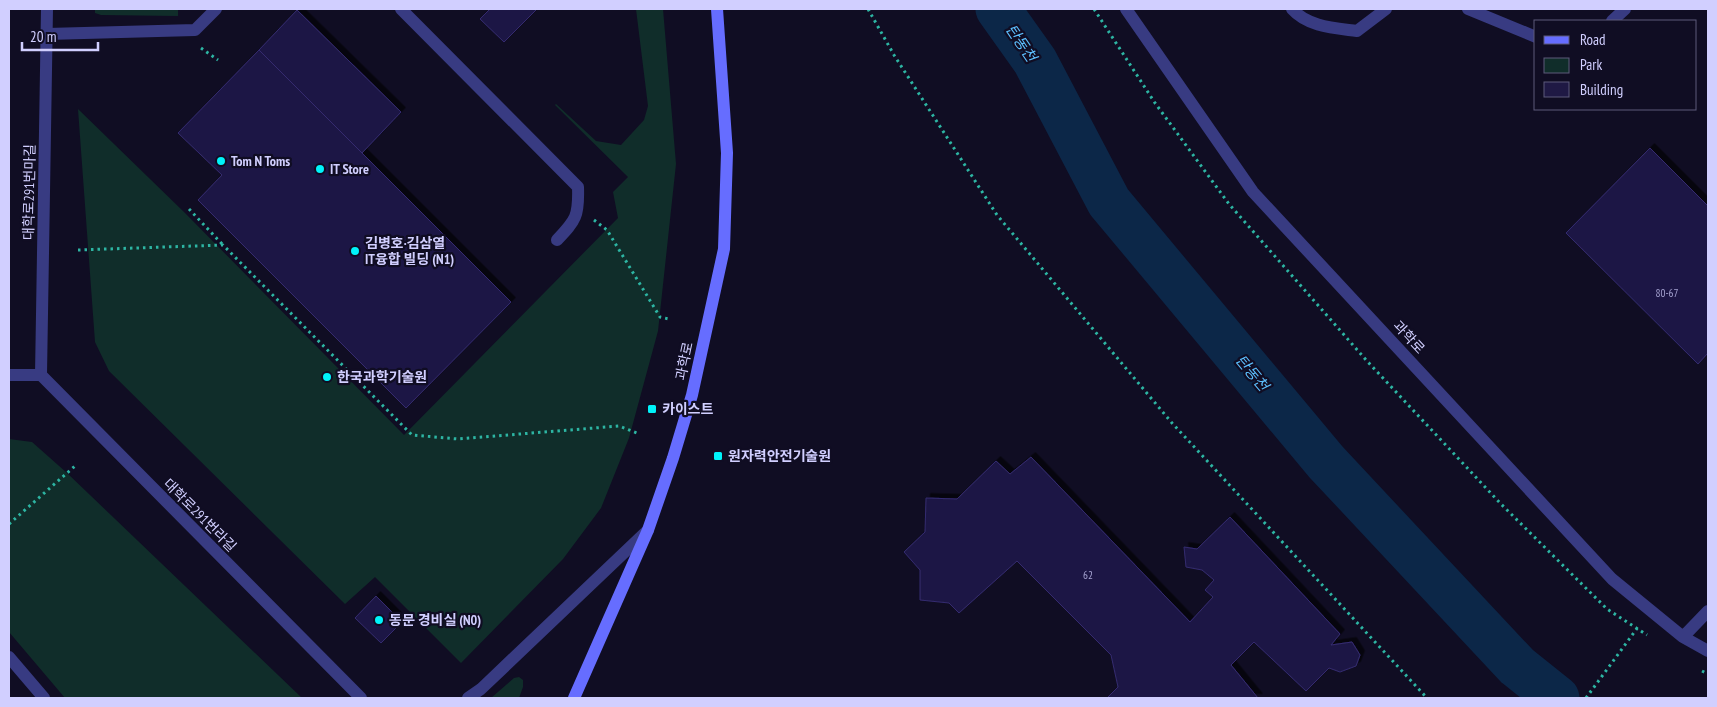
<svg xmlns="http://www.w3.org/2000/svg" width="1717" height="707" font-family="'PT Sans Narrow','Noto Sans KR',sans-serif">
<defs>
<filter id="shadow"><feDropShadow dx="4.5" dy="-4.5" stdDeviation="0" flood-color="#0009"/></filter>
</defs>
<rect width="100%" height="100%" fill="#100d23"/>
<path fill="#102d2a" d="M95,9H178V16L101,15L95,13Z
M636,9H663L676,164L658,331L629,438L601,508L563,559L461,663L375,577L345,604L109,371L95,342L78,109L185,213L404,435L618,218L613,192L628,177L555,105L556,104L596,141L621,145L644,120L648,106Z
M9,439L32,442L67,473L302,698H65L9,632Z
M519,677L523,680V687L519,698H491L514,678Z"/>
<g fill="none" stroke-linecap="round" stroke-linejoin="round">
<path stroke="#0c2748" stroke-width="45" d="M998,9L1035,61L1109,202L1326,462L1517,666L1557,698"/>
</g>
<path fill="#1f1944" stroke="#342b70" filter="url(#shadow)" d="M490,9H537L504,42L480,19Z
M297,10L401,112L362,153L259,50Z
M259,50L511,302L406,408L198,200L222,175L178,133Z
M1650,148L1708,206V353L1698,364L1566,233Z
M1031,457L1190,622L1213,597L1205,590L1214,580L1202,570L1186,567L1184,547L1197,549L1230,517L1340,634L1331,645L1352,642L1360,655L1356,666L1340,672L1329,668L1306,691L1254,642L1231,665L1258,698H1107L1118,687L1111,655L1017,561L959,613L949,603L920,600V570L904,552L925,532L926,498L957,499L996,461L1010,474Z
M376,596L402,622L381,643L355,618Z"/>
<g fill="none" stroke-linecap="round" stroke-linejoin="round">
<path stroke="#2db5a3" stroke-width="3" stroke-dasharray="2.5 4" stroke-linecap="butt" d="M868,9L894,55L997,215L1172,423L1427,698
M1094,9L1155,103L1229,204L1367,361L1501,504L1607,609L1647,635
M201,48L218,60
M189,209L223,245
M594,220L607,230L660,317L669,319
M78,250L223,245L412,435L458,439L619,426L637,433
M9,524L75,466
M1702,671L1708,674
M1586,698L1638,627"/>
<path stroke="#383b82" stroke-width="12" d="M401,9L578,187C579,216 576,220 557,240
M1126,9L1253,192L1612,579L1683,637L1708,651
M1292,9C1308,27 1335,28 1357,31L1386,9
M1468,9L1536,37
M1612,21L1625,9
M47,34L195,30L216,9
M1683,637L1708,611
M9,657L44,698"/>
<path stroke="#383b82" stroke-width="12" d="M9,375H41L361,698
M41,375L47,9
M468,698L481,689L648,530"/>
<path stroke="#666dff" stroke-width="12" d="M574,698L648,530L673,458L692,395L724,249L727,153L717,9"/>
</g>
<g fill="#00f3fa" stroke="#100d23" stroke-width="2">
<circle cx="221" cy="161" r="5"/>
<circle cx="320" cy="169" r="5"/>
<circle cx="355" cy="251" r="5"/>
<circle cx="327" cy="377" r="5"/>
<rect x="647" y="404" width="10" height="10" rx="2.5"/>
<rect x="713" y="451" width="10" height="10" rx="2.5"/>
<circle cx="379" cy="620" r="5"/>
</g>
<g text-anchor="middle" stroke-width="4.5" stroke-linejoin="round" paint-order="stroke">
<g font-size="11" fill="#a4a2d0">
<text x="1667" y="297">80-67</text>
<text x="1088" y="579">62</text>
</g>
<g font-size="14" font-weight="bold" fill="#d1cfff" stroke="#100d23" text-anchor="start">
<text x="231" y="166">Tom N Toms</text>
<text x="330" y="174">IT Store</text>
<text x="365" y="248">김병호·김삼열<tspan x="365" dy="16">IT융합 빌딩 (N1)</tspan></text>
<text x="337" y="382">한국과학기술원</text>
<text x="662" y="414">카이스트</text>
<text x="728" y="461">원자력안전기술원</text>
<text x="389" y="625">동문 경비실 (N0)</text>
</g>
<g font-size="14" fill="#d1cfff" stroke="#100d23">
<text transform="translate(29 192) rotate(-89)" y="5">대학로291번마길</text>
<text transform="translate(1409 337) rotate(47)" y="5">과학로</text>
<text transform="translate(684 361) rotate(-78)" y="5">과학로</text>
<text transform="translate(200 515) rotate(45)" y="5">대학로291번라길</text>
</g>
<g font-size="15" font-style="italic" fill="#5dc0ff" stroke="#100d23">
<text transform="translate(1021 43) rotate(56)" y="5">탄동천</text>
<text transform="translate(1252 373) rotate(50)" y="5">탄동천</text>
</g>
</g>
<rect width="1717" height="707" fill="none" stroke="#d1cfff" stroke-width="20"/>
<rect x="1534" y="20" width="162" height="90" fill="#100d23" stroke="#5d5b7b"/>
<rect x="1544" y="36" width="25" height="8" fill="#666dff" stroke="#5d5b7b"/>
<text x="1580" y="45" font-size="15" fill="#d1cfff">Road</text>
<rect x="1544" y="58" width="25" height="15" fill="#102d2a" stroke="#5d5b7b"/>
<text x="1580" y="70" font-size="15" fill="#d1cfff">Park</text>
<rect x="1544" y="82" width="25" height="15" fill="#1f1944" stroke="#5d5b7b"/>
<text x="1580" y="95" font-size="15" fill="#d1cfff">Building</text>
<path d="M22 42v8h76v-8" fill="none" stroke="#d1cfff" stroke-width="2.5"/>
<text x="30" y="42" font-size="15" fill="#d1cfff" stroke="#100d23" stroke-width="4" paint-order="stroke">20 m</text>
</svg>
